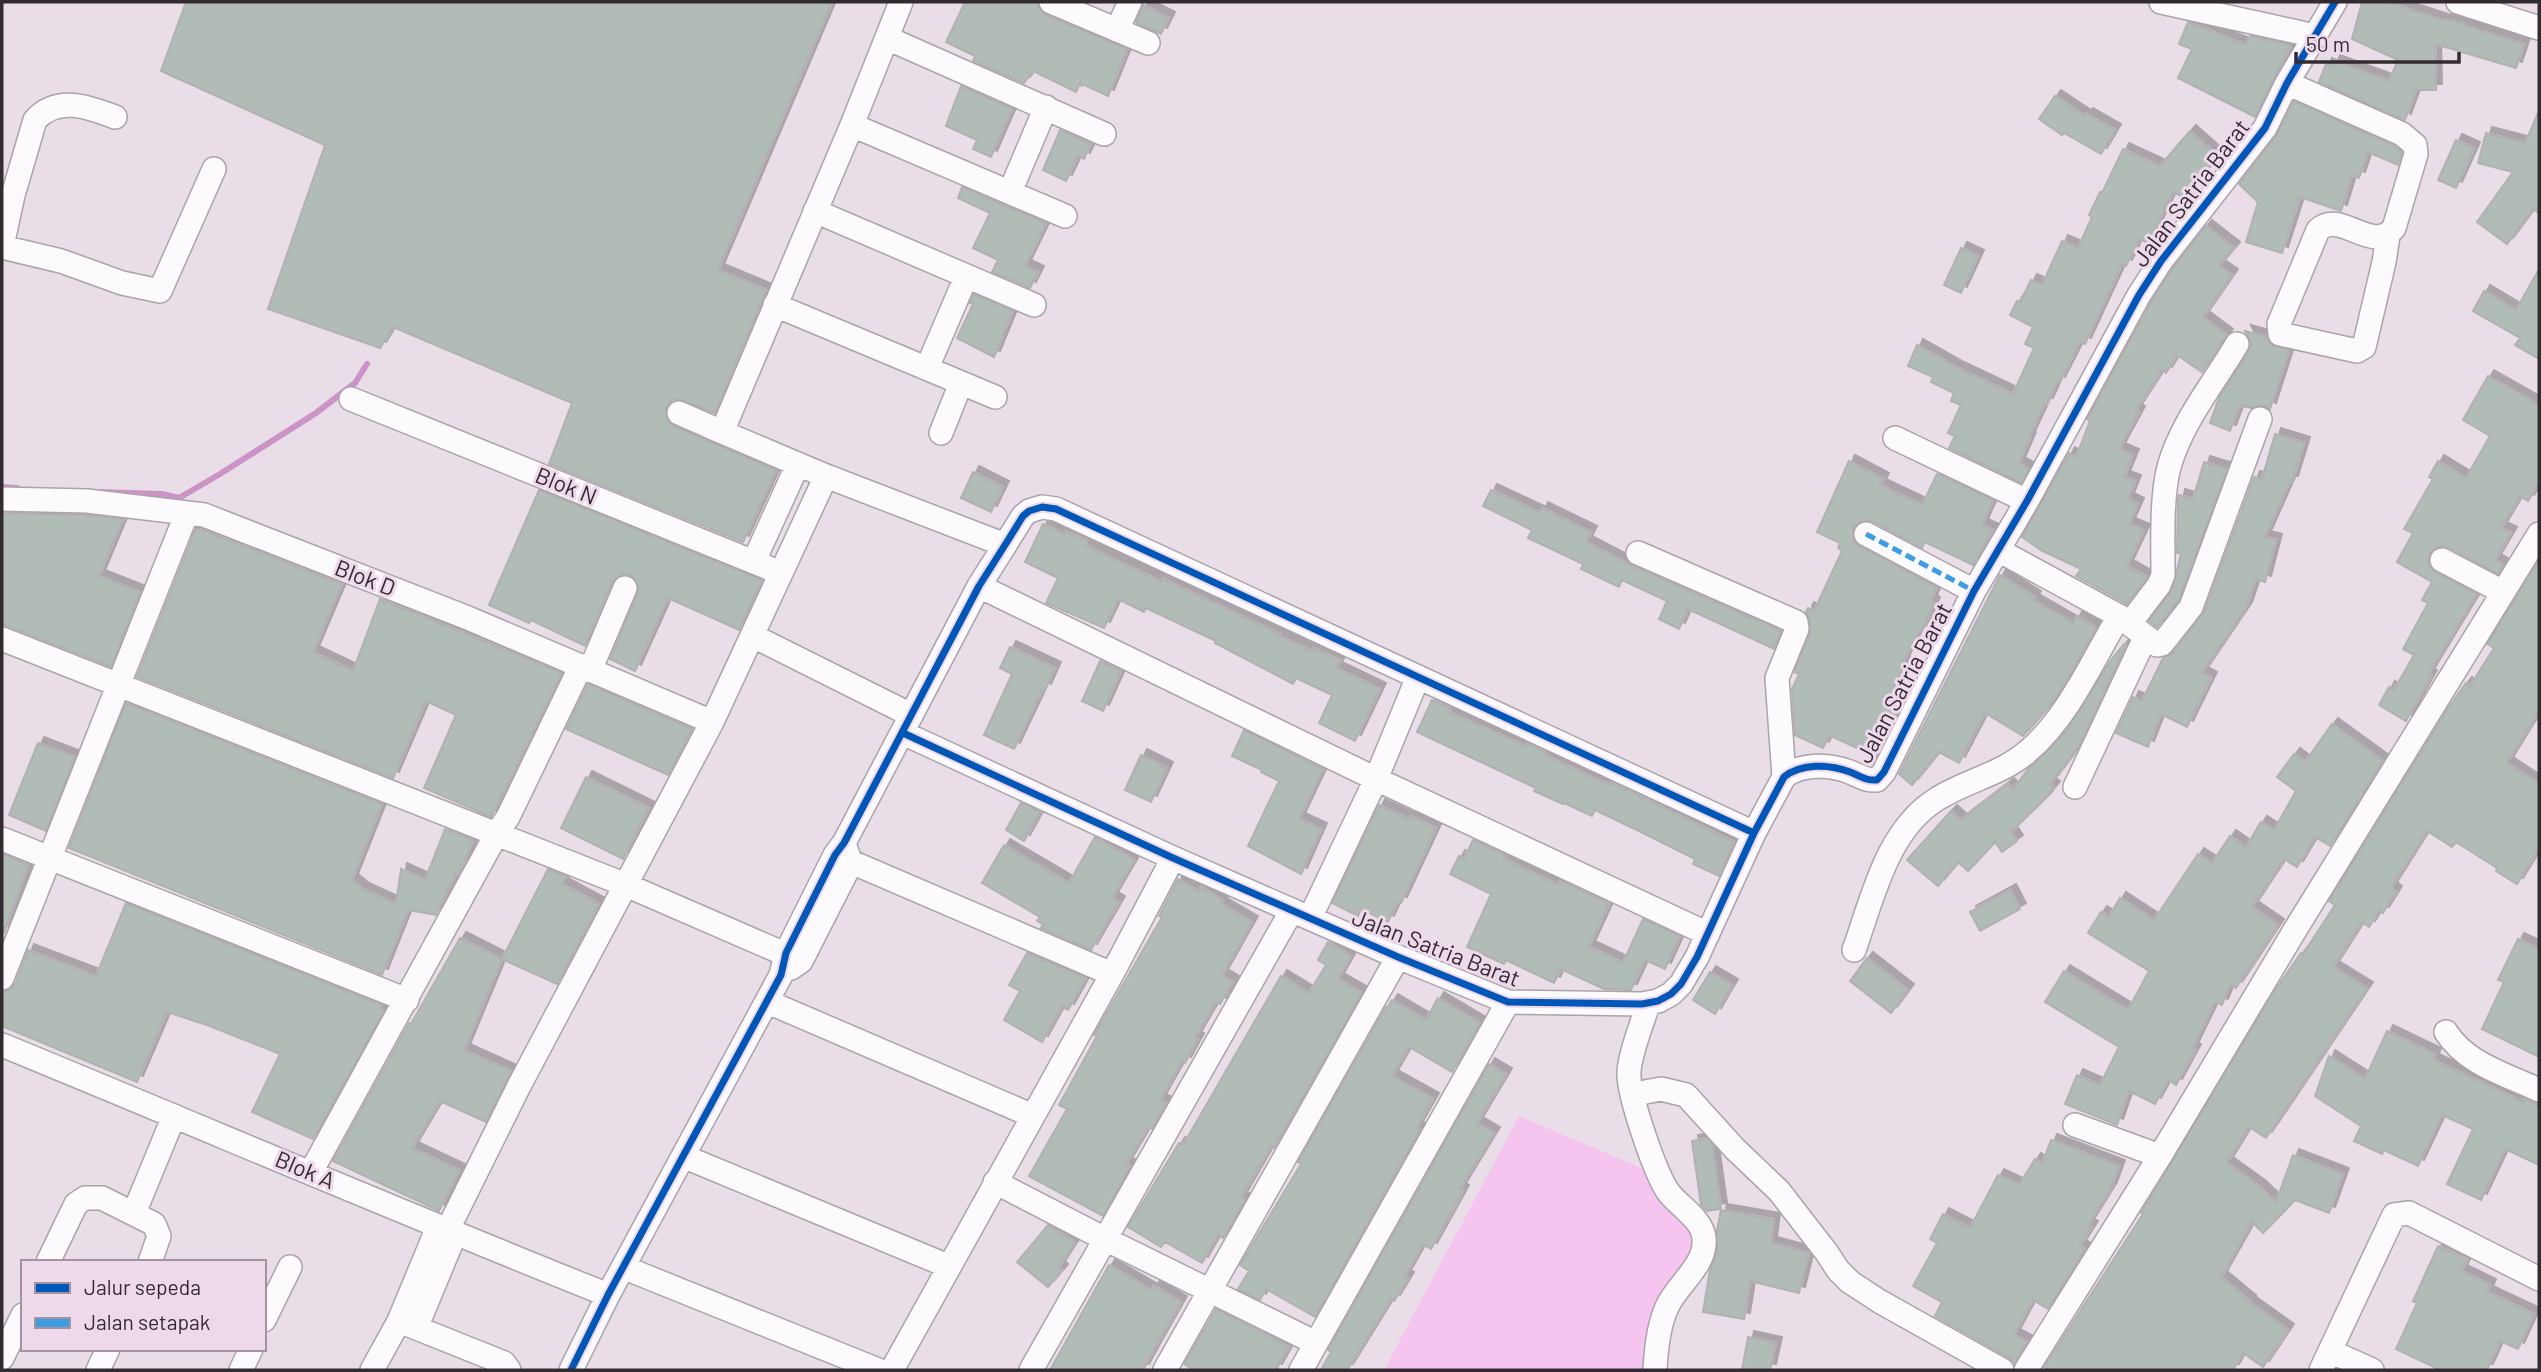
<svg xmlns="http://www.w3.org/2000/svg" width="2541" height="1372" font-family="Barlow,sans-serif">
<defs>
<filter id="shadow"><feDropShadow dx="6" dy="-6" stdDeviation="0" flood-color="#0004"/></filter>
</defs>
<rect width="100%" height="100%" fill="#e9dee8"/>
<path fill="#f5c5ef" d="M1519,1116L1646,1170L1693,1234L1691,1252L1668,1285L1645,1370H1384Z"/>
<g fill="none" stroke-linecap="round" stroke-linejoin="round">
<path stroke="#cc94c6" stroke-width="6" d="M2,487L17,488
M98,492L162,494L179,498L220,474L316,413L355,383L367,364"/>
</g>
<path fill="#b0bcb5" stroke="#b1b0b2" stroke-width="2" filter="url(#shadow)" d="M186,2H832L718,270L766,290L715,413L678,399L671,401L666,408L667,421L673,426L776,470L743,542L549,464L572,403L393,327L380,348L268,309L325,145L161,71Z
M965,2H1037L1040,10L1046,15L1127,49L1108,96L1080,83L1076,92L1033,71L1024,83L973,61L975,56L946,42Z
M2362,2H2387L2442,20L2464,23V26L2524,44L2516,68L2435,44L2436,90H2416L2405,120L2319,82L2326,64L2332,67L2334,61L2389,81L2398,60L2352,39Z
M1143,5L1169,18L1161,34L1136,23Z
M2188,22L2246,45L2250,36L2291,45L2255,117L2178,78L2192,49L2179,44Z
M961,86L1012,109L991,157L973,149L977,140L946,126Z
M2055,96L2085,116L2087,114L2115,130L2101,154L2064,133L2062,135L2039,119Z
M2294,101L2394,146L2402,153L2398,165L2368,152L2359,178L2352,175L2341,211L2300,197L2282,253L2246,242L2258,202L2239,184L2276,136Z
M2539,111V213L2533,209L2507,244L2477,222L2513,172L2478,163L2486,133L2525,143Z
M1060,130L1091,144L1084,159L1078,156L1066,181L1043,170Z
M2190,131L2218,156L2194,185L2187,199L2173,192L2148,243L2139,239L2126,266L2122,264L2085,344L2080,342L2059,383L2057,382L2047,404L2045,403L2029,437L2030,438L2019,463L2029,469L2021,483L1949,448L1955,436L1948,433L1961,405L1951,401L1954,393L1931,382L1933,377L1908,366L1917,345L1958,368L2013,394L2034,348L2025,344L2033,327L2010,315L2017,301L2020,302L2031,280L2042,285L2062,241L2078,248L2092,217L2089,215L2100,192L2102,193L2123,149L2160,166Z
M2456,140L2474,148L2456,188L2438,180Z
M962,187L1046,223L1025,266L1038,272L1030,288L992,272L998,260L973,248L990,213L958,198Z
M2206,226L2234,248L2219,266L2232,275L2203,317L2227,335L2202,372L2177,355L2166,373L2162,370L2136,410L2139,412L2119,449L2133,455L2124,477L2135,481L2128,499L2138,504L2129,524L2144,530L2127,566L2147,577L2127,604L2076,576L2081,569L2042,551L2022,537L2069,453L2076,457L2090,421L2087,419L2151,302L2172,269Z
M1961,248L1978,256L1961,293L1944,285Z
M2539,269V359L2515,345L2520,338L2473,311L2484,291L2516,310Z
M974,294L1013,311L994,357L957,338L973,304L970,303Z
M2245,331L2267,337L2270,344L2289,350L2270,409L2264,406L2251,408L2240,405L2230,431L2210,423L2219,398L2249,351L2251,344Z
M2488,376L2539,405V482L2528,501L2520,496L2501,528L2511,533L2495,560L2504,565L2498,574L2448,547L2441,546L2430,553L2428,561L2435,572L2477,594L2428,675L2431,676L2406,721L2379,705L2389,687L2394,690L2414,655L2403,649L2428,603L2422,600L2432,582L2397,562L2413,533L2404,529L2433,479L2429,477L2438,461L2466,478L2490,436L2463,420Z
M2275,434L2304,443L2292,482L2290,481L2265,537L2276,540L2265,582L2256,579L2246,608L2202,673L2211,678L2187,727L2161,714L2148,747L2116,733L2133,697L2142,701L2163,658L2173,653L2204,612L2254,477L2262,479Z
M1849,461L1883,479L1880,485L1922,505L1937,474L1993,500L1982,525L1993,530L1973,565L1925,542L1922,548L1872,521L1859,522L1853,528L1854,541L1859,546L1937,587L1931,601L1934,603L1928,617L1921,632L1919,631L1903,662L1906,663L1894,688L1907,694L1876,757L1829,735L1823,748L1795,735L1792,689L1799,674L1794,672L1810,634V620L1806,612L1808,608L1814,611L1842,551L1838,548L1840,543L1817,532Z
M2204,462L2227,469L2179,600L2157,627L2149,621L2172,590L2181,554L2177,553L2178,500L2179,495L2193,499Z
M973,472L1003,487L991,512L961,498Z
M539,490L762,580L739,630L668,598L635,671L610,659L638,593L639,586L631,575L623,574L612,582L585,646L531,620L529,623L489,605Z
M1491,490L1540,513L1542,508L1591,532L1586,542L1632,566L1781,631L1774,649L1688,609L1679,629L1659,619L1667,601L1622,580L1619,587L1581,569L1583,564L1528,538L1532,530L1483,506Z
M2,513L86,515L123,519L99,576L140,592L111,667L2,624Z
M1043,524L1064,534L1066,531L1087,541L1085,545L1107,556L1162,582L1163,579L1280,634L1279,636L1312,651L1313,648L1340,660L1336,668L1380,689L1355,741L1319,723L1332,695L1296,678L1293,684L1215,643L1216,641L1146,608L1144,612L1118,599L1104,628L1046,603L1058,578L1025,562Z
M196,528L342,584L313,652L353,671L380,599L562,673L491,817L424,788L456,715L426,701L393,778L137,677Z
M2539,560V711L2507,763L2539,784V848L2517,884L2496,871L2497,868L2456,842L2452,847L2427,831L2391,888L2396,892L2383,913L2379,911L2369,927L2362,922L2333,967L2367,988L2266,1138L2249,1127L2227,1163L2259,1186L2276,1202L2293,1155L2343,1174L2329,1213L2295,1200L2263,1233L2252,1222L2221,1277L2250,1301L2249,1302L2288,1330L2263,1367L2243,1353L2233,1370H2050L2044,1367L2143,1214L2141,1213L2273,993L2301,953L2303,954L2335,905L2329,901L2448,708L2466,683L2470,686L2494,648L2487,644Z
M2000,575L2035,597L2033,600L2073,623L2077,616L2096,628L2053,702L2023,736L1985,713L1959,763L1939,752L1912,785L1899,774Z
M2124,644L2126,645L2079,746L2050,784L2054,787L2044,800L2011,832L2017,841L2002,852L1995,842L1968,871L1958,862L1938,886L1907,860L1951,811L1961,820L2008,784L2013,789L2029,768L2066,731L2111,660Z
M1010,647L1055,668L1045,690L1043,688L1014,749L984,735L1012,674L1000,668Z
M1100,661L1121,671L1103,711L1082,701Z
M588,684L692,729L668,775L566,729Z
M1432,700L1450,708L1449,712L1525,746L1527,743L1546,752L1545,755L1593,778L1610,785L1612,783L1734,842L1719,876L1693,864L1695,859L1641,832L1595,810L1592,816L1564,803L1563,804L1534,791L1536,788L1417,732Z
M126,703L382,804L352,880L363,889L396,904L401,869L425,880L445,829L473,840L462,868L458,874L456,873L436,915L408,910L382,975L69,848Z
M2332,724L2383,761L2330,846L2315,837L2297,867L2284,859L2252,907L2278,925L2236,988L2230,985L2222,1005L2215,1002L2192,1049L2195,1050L2176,1085L2168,1080L2155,1104L2129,1091L2117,1125L2065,1104L2077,1075L2100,1085L2119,1047L2045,1002L2064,971L2128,1010L2149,971L2088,933L2101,912L2109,917L2120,898L2154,920L2198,854L2212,863L2230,836L2246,847L2261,822L2274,830L2296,791L2277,777L2294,754L2305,762Z
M1244,730L1323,769L1299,819L1321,829L1301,874L1248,846L1279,781L1261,772L1262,770L1232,756Z
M38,743L75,757L46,831L9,815Z
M1141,755L1167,768L1151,802L1125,790Z
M586,777L649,808L623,859L561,828Z
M1021,803L1040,812L1024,841L1006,830Z
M1379,805L1409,819L1411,816L1436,828L1401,903L1397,902L1388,922L1361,909L1358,916L1332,903Z
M1095,837L1134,860L1112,898L1119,902L1091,950L1041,928L1043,924L1037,921L1040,917L982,883L1004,845L1069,883Z
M1473,840L1506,856L1504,859L1558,885L1560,880L1609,904L1589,947L1623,963L1643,919L1680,936L1665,969L1645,960L1631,990L1604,989L1561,969L1554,983L1506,960L1504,964L1467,947L1491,894L1450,874L1459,856L1464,859Z
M2,854L28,865L4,933L2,932Z
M548,869L566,876L562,884L599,904L557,984L502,959Z
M1178,879L1199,891L1201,887L1223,901L1221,904L1252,922L1222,975L1233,982L1220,1004L1216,1002L1195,1038L1198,1039L1185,1063L1182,1061L1160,1100L1166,1103L1152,1129L1148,1127L1126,1164L1131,1166L1103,1216L1029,1176L1067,1109L1059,1105L1097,1036L1094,1035L1162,917L1159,916Z
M2010,890L2020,909L1980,931L1970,912Z
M126,903L381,1005L379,1009L384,1011L313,1139L252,1112L280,1054L207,1025L167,1012L137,1082L2,1026V992L10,989L15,984L28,950L96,976Z
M460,938L502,959L464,1050L511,1071L486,1122L440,1101L412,1148L459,1170L439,1211L333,1161L409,1023L411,1024Z
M2518,939L2539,949V1057L2482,1029L2504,982L2498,980Z
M1328,942L1351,956L1338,979L1362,993L1274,1148L1271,1146L1241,1198L1245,1200L1223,1238L1218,1235L1202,1263L1165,1242L1161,1247L1128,1227L1179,1143L1183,1145L1281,976L1309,993L1326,965L1318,960Z
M1027,953L1086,978L1068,1010L1062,1006L1042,1042L1004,1020L1020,991L1009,985Z
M1867,958L1908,990L1891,1013L1850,981Z
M1710,972L1732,985L1715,1014L1693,1000Z
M1438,998L1480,1023L1452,1072L1409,1047L1392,1076L1433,1099L1417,1127L1420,1129L1315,1317L1266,1289L1260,1300L1238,1289L1249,1271L1240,1265L1301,1164L1298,1162L1386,1007L1387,1008L1392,1000L1426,1020Z
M2387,1031L2435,1054L2433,1060L2523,1102L2524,1099L2539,1106V1165L2505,1149L2481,1200L2447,1184L2473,1129L2442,1115L2418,1166L2384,1150L2382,1154L2354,1141L2361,1126L2315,1096L2329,1056L2365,1079Z
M1489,1064L1506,1074L1477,1123L1494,1133L1460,1189L1463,1191L1431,1249L1423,1244L1405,1276L1408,1278L1394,1301L1391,1299L1347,1370H1321L1331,1352L1328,1350Z
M1707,1138L1712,1145L1721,1209L1707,1211L1701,1205L1692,1141Z
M2051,1140L2119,1166L2111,1188L2088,1225L2092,1227L2080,1246L2085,1249L2048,1309L2033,1300L2014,1335L2027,1342L2014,1363L2009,1358L1935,1316L1942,1302L1913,1286L1937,1243L1930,1239L1943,1214L1970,1228L1998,1175L2019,1185L2035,1159L2042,1164Z
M1721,1210L1774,1219L1771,1243L1809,1253L1799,1293L1750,1281L1744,1319L1703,1312L1710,1270L1717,1252V1230Z
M1048,1225L1075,1242L1059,1267L1062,1270L1048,1287L1017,1262Z
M2438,1246L2467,1259L2461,1271L2490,1285L2487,1292L2534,1314L2518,1349L2500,1341L2487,1370H2440L2396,1349L2417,1303L2413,1301Z
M1109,1265L1152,1290L1154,1286L1181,1302L1156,1346L1143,1370H1050Z
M1216,1309L1289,1347L1276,1370H1194L1184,1364Z
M1748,1337L1776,1343L1770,1370H1742Z"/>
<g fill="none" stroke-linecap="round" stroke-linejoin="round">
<g stroke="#aba3aa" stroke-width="26">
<path id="street" d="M901,2L852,125L722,432L826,476L1005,545
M1051,2L1148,43
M2161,2L2315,36
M2458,2L2539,28
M1117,30L1130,2
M887,38L1104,134
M2287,83L2402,134L2415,145L2416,154L2394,228C2372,255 2341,209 2318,230L2279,324L2280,334L2357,351L2364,347L2384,262L2388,236
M852,125L1065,216
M1010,192L1046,107
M815,211L1034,305
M2,246L13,195L35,120C57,95 89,107 115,117
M2,247L61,261L122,283L160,291L214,169
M775,305L995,397
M927,368L966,277
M351,399L781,573
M679,413L722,432
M941,433L961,383
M1895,438L2027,501
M2,499L87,501L204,515L468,618L712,722
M1866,534L1974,591
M1998,550L2119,616L2157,645L2162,644L2191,607L2260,419
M1638,553L1796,622L1797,629L1777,678L1784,777
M2442,560L2503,592
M754,561L798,464
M979,586L1376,779L1708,934
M2130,623L2159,585L2163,575C2163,544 2161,497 2169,467C2181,423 2214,383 2237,344
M753,636L911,715
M2,639L626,885L801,961
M903,733L1173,858L1398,957L1508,1002L1642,1004L1658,1001L1671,994L1681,984L1697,957L1754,833L1784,777C1801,763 1830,764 1850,772C1860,776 1866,781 1877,780L1884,772L1974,591L2027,501L2139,295L2161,261L2265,128L2287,83L2335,2
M2075,787L2145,638
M2,839L407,1000
M835,855L1112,974
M1310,918L1376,779L1418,677
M1854,950C1873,897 1887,830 1937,799C1965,781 2002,774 2027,752C2067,719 2093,660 2119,616
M791,968L801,961L851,863L846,849
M2,978L186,515
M768,1002L1033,1116
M1648,1004C1642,1025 1631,1049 1629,1071C1627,1092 1656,1176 1669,1193C1680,1207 1702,1219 1704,1238C1707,1265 1677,1284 1667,1307C1658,1326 1656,1350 1655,1370
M2446,1032C2466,1064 2507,1075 2539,1090
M2,1045C204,1128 405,1214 608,1295
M1633,1097L1645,1092L1661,1089L1686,1095L1735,1149L1779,1191L1827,1253L1838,1270L1850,1282L1879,1301L2002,1370
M2075,1125L2160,1156
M685,1157L948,1266
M311,1172L497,833L508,817L577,674L594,661L625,588
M995,1182L1105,1239L1316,1343
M134,1213L174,1116
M447,1231L519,1086L712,722L826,476
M48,1262L76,1204L85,1198H102L154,1224L159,1236L150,1262
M625,1268L878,1370
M264,1320L290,1267
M399,1321L504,1363L509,1370
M416,1328L455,1234
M2330,1351L2372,1370
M2,1358L23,1315
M98,1370L108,1349
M241,1370L251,1349
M372,1370L399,1321L438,1227
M571,1370L608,1295L781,975L786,953L835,855L844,843L979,586L1005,545L1023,516L1029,511L1042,507L1056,509L1754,833
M892,1370L1112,974L1173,858
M1031,1370L1292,910
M1165,1370L1398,957
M1301,1370L1508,1002
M2026,1370L2160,1156L2295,930L2539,534
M2321,1370L2394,1215L2409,1213L2539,1279"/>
</g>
<use href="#street" stroke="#fcfafc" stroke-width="23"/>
<path stroke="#3e9ce2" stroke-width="5" stroke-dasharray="10 5" stroke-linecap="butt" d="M1866,534L1974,591"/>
<g stroke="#eed9eb" stroke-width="11">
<path id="cycleway" d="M903,733L1173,858L1398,957L1508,1002L1642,1004L1658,1001L1671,994L1681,984L1697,957L1754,833L1784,777C1801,763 1830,764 1850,772C1860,776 1866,781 1877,780L1884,772L1974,591L2027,501L2139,295L2161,261L2265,128L2287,83L2335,2
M571,1370L608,1295L781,975L786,953L835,855L844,843L979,586L1005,545L1023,516L1029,511L1042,507L1056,509L1754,833"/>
</g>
<use href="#cycleway" stroke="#0057b8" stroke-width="7"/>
</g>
<g text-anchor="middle" stroke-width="6" stroke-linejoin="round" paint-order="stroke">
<g font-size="23" fill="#332b32" stroke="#eed9eb">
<text transform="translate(2191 193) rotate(-53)" y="8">Jalan Satria Barat</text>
<text transform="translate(566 486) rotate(22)" y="8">Blok N</text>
<text transform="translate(365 578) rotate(21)" y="8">Blok D</text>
<text transform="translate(1904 683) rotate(-62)" y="8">Jalan Satria Barat</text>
<text transform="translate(1436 948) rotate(21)" y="8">Jalan Satria Barat</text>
<text transform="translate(305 1170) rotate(23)" y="8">Blok A</text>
</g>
</g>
<rect width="2541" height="1372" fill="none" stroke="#332b32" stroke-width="7"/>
<rect x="21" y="1260" width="245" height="91" fill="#eed9eb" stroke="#a393a1" stroke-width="2"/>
<rect x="35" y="1283" width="35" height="10" fill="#0057b8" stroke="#a393a1" stroke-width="2"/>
<text x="84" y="1295" font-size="21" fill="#332b32">Jalur sepeda</text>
<rect x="35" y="1318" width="35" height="10" fill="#3e9ce2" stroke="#a393a1" stroke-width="2"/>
<text x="84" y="1330" font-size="21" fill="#332b32">Jalan setapak</text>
<path d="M2296 52v10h163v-10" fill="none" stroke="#332b32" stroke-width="3.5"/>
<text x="2306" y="52" font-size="21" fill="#332b32" stroke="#eed9eb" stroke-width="5" paint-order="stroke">50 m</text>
</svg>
